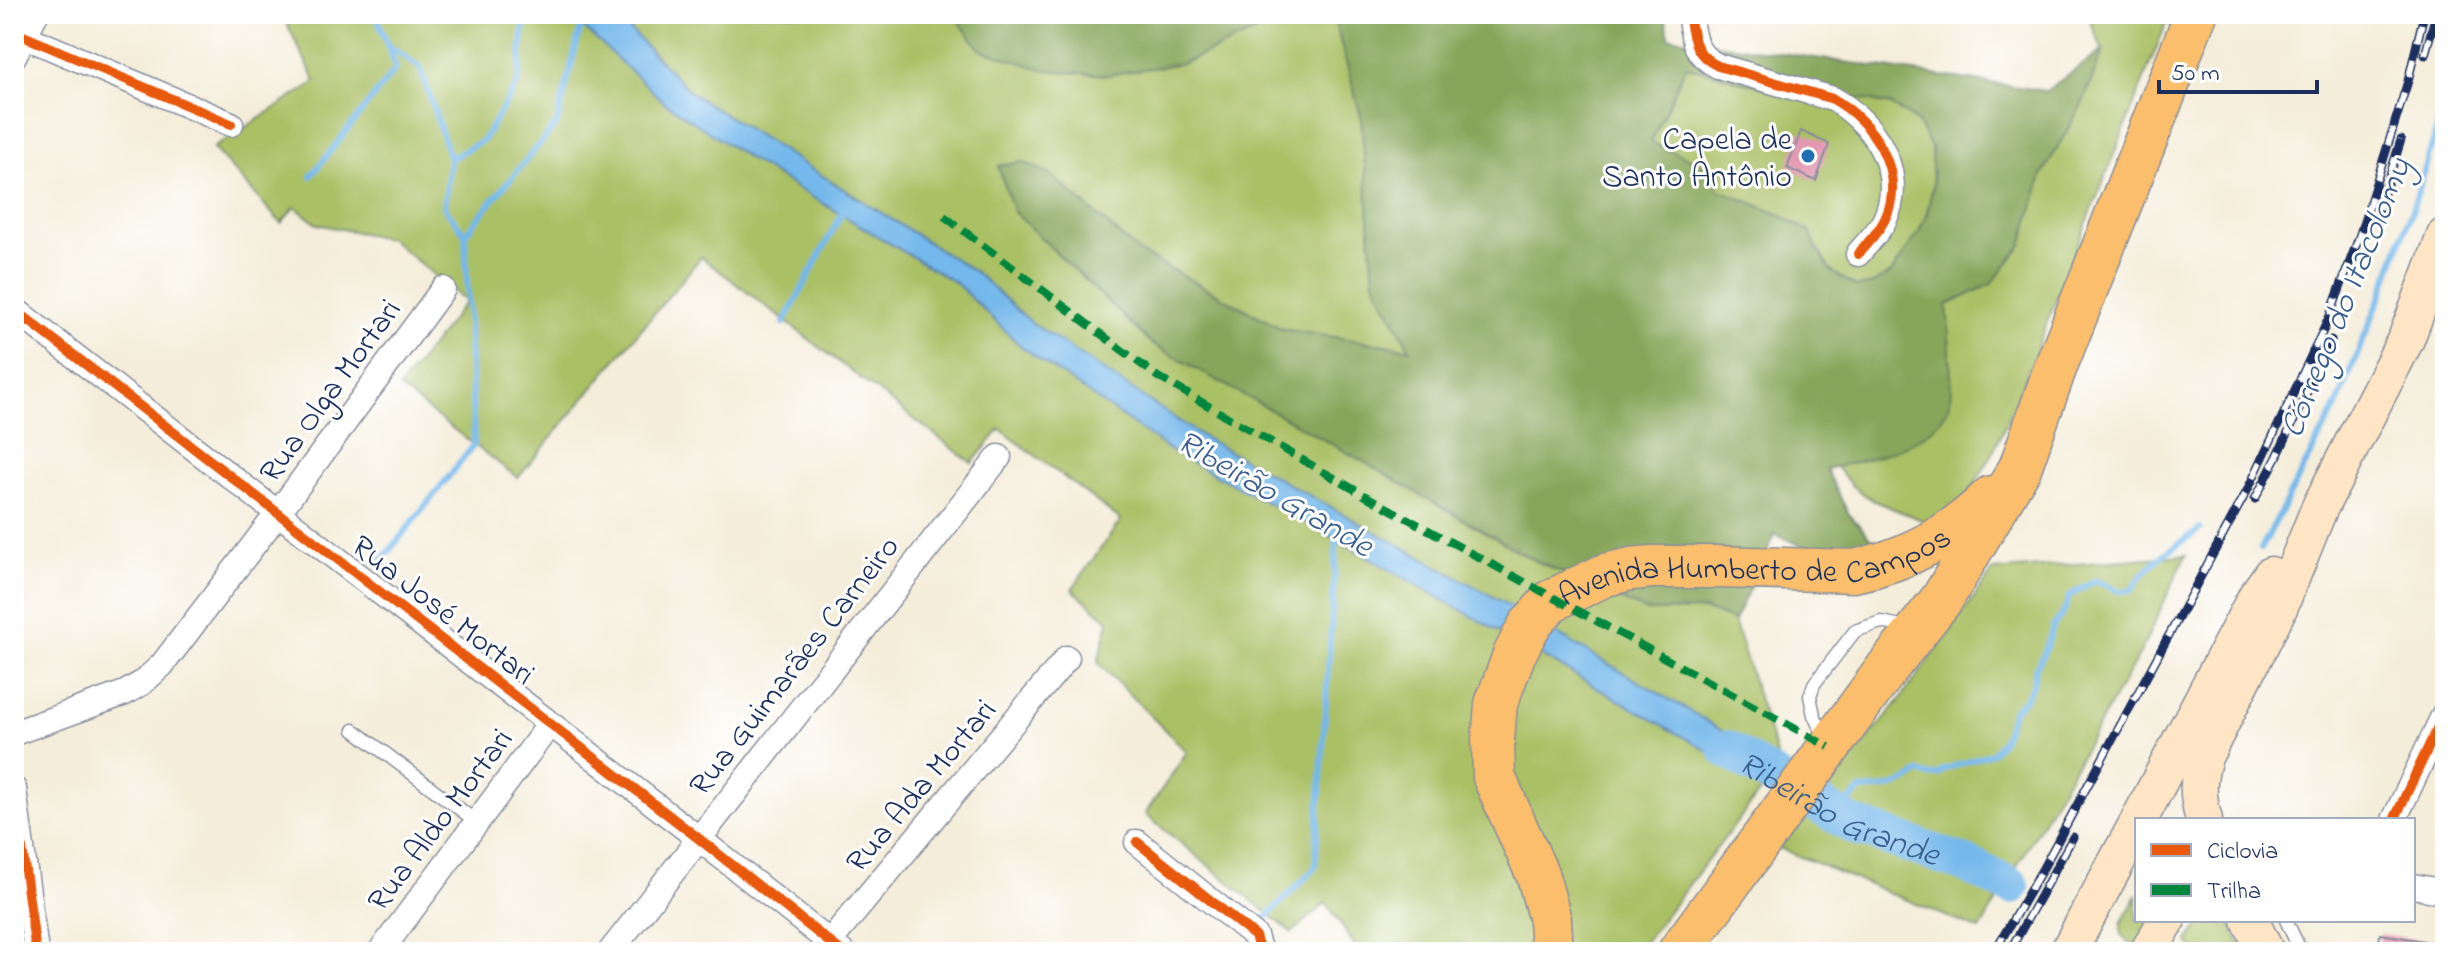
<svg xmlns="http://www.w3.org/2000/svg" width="2459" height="966" font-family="'Indie Flower',sans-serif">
<rect width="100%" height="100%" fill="#fff"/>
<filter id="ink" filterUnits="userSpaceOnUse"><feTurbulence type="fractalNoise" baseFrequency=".0125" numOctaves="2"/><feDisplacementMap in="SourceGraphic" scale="16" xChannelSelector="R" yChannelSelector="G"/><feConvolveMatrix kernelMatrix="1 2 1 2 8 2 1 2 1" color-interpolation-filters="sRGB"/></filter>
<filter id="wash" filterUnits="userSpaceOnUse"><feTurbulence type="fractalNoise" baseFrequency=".006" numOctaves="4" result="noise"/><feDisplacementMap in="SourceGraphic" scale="32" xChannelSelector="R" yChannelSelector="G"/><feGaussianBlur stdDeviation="1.8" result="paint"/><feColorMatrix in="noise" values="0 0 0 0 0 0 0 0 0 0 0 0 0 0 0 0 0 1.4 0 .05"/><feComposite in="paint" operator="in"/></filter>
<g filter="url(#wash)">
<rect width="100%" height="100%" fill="#f4edd9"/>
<path fill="#aac065" stroke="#627862" stroke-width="2" d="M282,14H569L666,103L757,164L956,283L1023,348L1174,453L1340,541L1766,784L1637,952H1359L1326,902L1292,933L1145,814L1187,752L1098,663L1109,621L1072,589L1121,520L1000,429L972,463L701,257L518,478L399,388L466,301L390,239L317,224L295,207L281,223L213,148L316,82Z
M615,14H953L981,50L1183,63L1297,14H1333L1361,116L1374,281L1411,349L1282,329L1140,253L1050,174L1023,162L998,166L1014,212L1152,344L1366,463L1530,558L1646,611L1706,610L1734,621L1780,767L1698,716L1490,595L1203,437L1032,323L975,272L691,93Z
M2087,14H2170L2020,390L1992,455L1947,530L1874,501L1852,486L1836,467L1882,455L1950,404L1947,305L1991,284L2022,245L2042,175L2083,102L2103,51Z
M1686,66L1828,105L1857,98L1891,105L1917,122L1931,147L1933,185L1927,213L1919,232L1892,272L1873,284L1857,288L1831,271L1817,249L1810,232L1778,214L1716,189L1651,142Z
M2186,555L2139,655L1980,930L1779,848L1900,700L1993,571Z
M2137,896V920H2158L2140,945L2129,943L2121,935V923Z
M2203,920H2229L2244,952H2195L2188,942Z"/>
<path fill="#87a65a" stroke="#516a5c" stroke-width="2" fill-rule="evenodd" d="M953,14H1297L1183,63L1107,75L1045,70L981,50Z
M1333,14H1665L1669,37L2046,91L2103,50L2083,102L2042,175L2022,245L1991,284L1947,305C1948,322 1954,394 1949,405C1932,449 1866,459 1826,469L1848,513L1875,543L1867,555L1800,545L1775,534L1734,621L1706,610L1646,611L1530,558L1366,463L1152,344L1014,212L998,166L1023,162L1050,174L1140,253L1282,329L1410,349L1374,282L1361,116ZM1686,66L1828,105L1857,98L1891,105L1917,122L1931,147L1933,185L1927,213L1919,232L1892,272L1873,284L1857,287L1831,271L1817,249L1810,232L1778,214L1717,189L1720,172L1651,142Z"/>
<path fill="#75b8eb" stroke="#4874a4" stroke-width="2" d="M569,14H615L691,93L975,272L1032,323L1203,437L1490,595L1698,716L1780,767L1766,784L1340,541L1174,453L1023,348L956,283L757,164L665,103Z"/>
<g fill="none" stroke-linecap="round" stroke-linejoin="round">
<path stroke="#75b8eb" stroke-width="6" d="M450,159L483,140L518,83L525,14
M311,176L396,68L376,14
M465,234L557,123L584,14
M784,323L844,209
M2261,549L2336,407L2383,291L2415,201L2445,103
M378,565L474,445L465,234L444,207L450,159L420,67L387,45
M1827,808C1843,806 1850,802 1861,790C1882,789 1904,788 1919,772L1929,776L1939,775L1943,770L1992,753L2003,739L2013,711L2024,700L2033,685L2035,669L2043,655L2054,625L2064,612L2069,596L2096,580L2118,591L2132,590C2147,562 2174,548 2200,529
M1263,921L1315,868L1337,535"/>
<path stroke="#75b8eb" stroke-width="38" id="s1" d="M1727,749L1851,824L1966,864L2011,886"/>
</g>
<g id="blocks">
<path fill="#e392ad" d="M1801,131L1829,144L1816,181L1787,168Z
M2380,934L2445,944V952H2378Z"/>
</g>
</g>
<g filter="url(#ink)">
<use href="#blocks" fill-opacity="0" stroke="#888e9c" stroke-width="2"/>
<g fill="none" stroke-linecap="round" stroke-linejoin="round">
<g stroke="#888e9c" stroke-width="15">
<path id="service" d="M354,730L477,822
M1824,737L1814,715L1810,696L1814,684L1855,631L1881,622L1911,628
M2286,920L2301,952"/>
</g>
<g stroke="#888e9c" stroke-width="27">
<path id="minor" d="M1689,14C1693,38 1694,55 1718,66L1833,99C1873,121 1907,172 1885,219C1879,232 1867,243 1858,254
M14,32L231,124
M14,56L36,14
M14,309L698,838L842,952
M14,733L125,693L142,683L162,665L278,513L443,289
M14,789L36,952
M2394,820L2445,712
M1137,842L1255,936L1260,952
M2413,886L2445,892
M380,952L550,724
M610,952L999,457
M821,952L1067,658"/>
</g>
<g stroke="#888e9c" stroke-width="39">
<path id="secondary" d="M2139,820L2257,595L2271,575
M2204,820C2197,796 2197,781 2204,757L2279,608L2319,509L2406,339L2445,236
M2250,920L2266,952
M2068,952L2137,824
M2148,952L2167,920"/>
</g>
<g stroke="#888e9c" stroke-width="45">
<g id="trunk">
<path id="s2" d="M1552,952L1550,920L1538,876L1494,777L1493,740L1496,704L1514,655L1529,626L1551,601L1605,575L1631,569L1652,567H1716L1854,571C1907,560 1953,535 1991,497"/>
<path d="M1679,952L1888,667L1942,599L2020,468L2056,366L2196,14"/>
</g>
</g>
<use href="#service" stroke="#fff" stroke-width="12"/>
<use href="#minor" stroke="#fff" stroke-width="24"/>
<use href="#secondary" stroke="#fde5c5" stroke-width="36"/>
<use href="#trunk" stroke="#fabe6d" stroke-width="42"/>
<g stroke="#1b2f5e" stroke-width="9">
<path id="rail" d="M2425,55L2436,14
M2379,209L2401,140
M2255,499L2277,457L2331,340
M1994,952L2043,868L2247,491L2329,318L2359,237L2408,81L2424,14
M2009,952L2073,837"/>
</g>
<use href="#rail" stroke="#fff" stroke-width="6" stroke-dasharray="18" stroke-linecap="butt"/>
<path stroke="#00873e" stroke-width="8" stroke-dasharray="16 8" stroke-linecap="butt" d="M944,216L1158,377L1362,494L1829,747"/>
<g stroke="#fff" stroke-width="15">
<path id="cycleway" d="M1689,14C1693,38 1694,55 1718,66L1833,99C1873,121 1907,172 1885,219C1879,232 1867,243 1858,254
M14,32L231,124
M14,309L698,838L842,952
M14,789L36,952
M2394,820L2445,712
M1137,842L1255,936L1260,952"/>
</g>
<use href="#cycleway" stroke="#e8590c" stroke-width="10"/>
</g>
</g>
<circle fill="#1f6fb2" stroke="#fff" stroke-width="3" cx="1808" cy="156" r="8"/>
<g text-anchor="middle" stroke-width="6" stroke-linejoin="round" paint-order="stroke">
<g font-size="32" fill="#1b2f5e" stroke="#fff" text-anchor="end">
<text x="1792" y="149">Capela de<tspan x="1792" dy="37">Santo Antônio</tspan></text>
</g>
<g font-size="32" fill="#1b2f5e" stroke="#fff">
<text transform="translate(329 390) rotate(-54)" y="11">Rua Olga Mortari</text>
<text dy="11" stroke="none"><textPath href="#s2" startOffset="588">Avenida Humberto de Campos</textPath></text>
<text transform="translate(444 609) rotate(38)" y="11">Rua José Mortari</text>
<text transform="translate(793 665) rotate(-52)" y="11">Rua Guimarães Carneiro</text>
<text transform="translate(920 785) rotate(-50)" y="11">Rua Ada Mortari</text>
<text transform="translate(439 819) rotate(-53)" y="11">Rua Aldo Mortari</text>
</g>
<g font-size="34" font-style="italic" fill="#3a5f8f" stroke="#fff">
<text transform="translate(2344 297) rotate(-68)" y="12">Córrego do Itacolomy</text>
<text transform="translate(1276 492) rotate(30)" y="12">Ribeirão Grande</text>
<text dy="12" stroke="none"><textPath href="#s1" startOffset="128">Ribeirão Grande</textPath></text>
</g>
</g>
<rect width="2459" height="966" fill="none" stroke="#fff" stroke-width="48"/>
<rect x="2135" y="818" width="280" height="104" fill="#ffffff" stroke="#a4acbf" stroke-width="2"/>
<rect x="2151" y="844" width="40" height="12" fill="#e8590c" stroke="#a4acbf" stroke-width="2"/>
<text x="2207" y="858" font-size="24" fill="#1b2f5e">Ciclovia</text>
<rect x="2151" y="884" width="40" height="12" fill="#00873e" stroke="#a4acbf" stroke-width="2"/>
<text x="2207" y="898" font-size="24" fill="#1b2f5e">Trilha</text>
<path d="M2159 80v12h158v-12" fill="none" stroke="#1b2f5e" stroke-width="4"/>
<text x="2171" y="80" font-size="24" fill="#1b2f5e" stroke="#ffffff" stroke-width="6" paint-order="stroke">50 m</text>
</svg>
